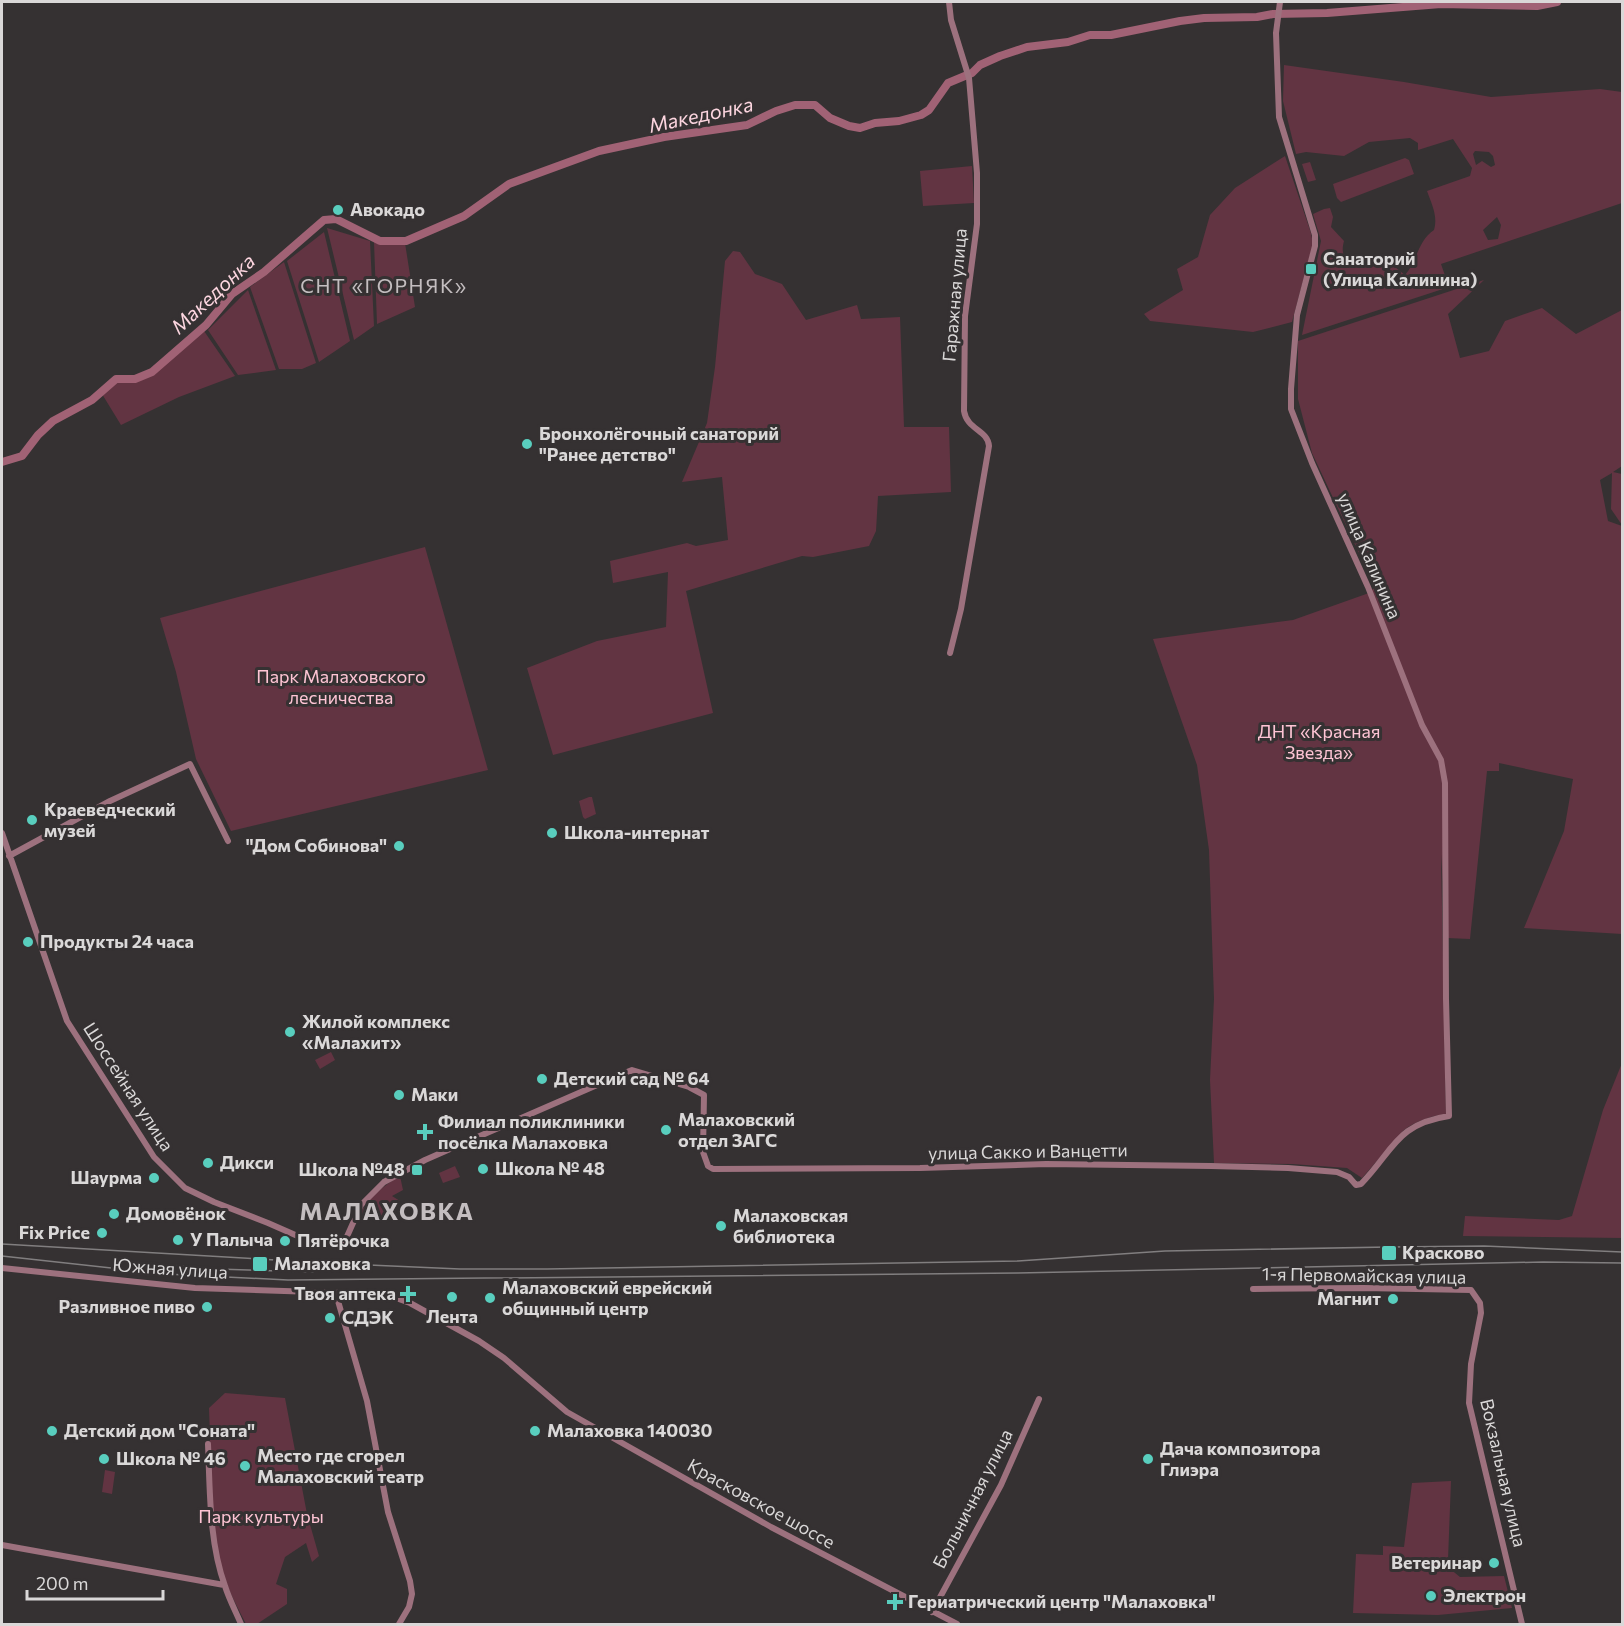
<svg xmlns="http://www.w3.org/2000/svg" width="1624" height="1626" font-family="Commissioner,sans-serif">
<rect width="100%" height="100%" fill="#353132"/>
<path fill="#623442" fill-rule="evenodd" d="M1284,65L1404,82L1491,97L1600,89L1622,92V203L1441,264L1449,287L1302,335L1321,241L1313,214L1324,209L1330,208L1333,217L1331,227L1344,241C1341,252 1343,258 1353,264L1371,260L1380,264L1390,263L1405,275C1417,262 1418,240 1434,230C1438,216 1432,205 1427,191L1470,176L1472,168L1453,139L1418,150V143L1410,138L1369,142L1344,156L1306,152L1296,154L1283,101ZM1475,151L1489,152L1493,156L1495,165L1491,167L1482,161L1476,165L1473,154ZM1497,217L1501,225L1498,239L1488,240L1483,230Z
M1285,156L1311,233L1313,244L1292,322L1253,332L1150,321L1144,314L1183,290L1177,269L1198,257L1210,215L1235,188Z
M1405,158L1409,160L1414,174L1341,202L1337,198L1333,184Z
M1310,162L1316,180L1308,182L1302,164Z
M972,166L974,203L923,206L920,171Z
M327,228L370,241L374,326L354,340Z
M324,232L350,341L319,362L287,261Z
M374,242L405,243L415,307L377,324Z
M733,251L740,252L755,274L782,284L806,320L857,305L861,319L900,317L904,427H949L951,492L878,496L876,531L869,546L813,557L802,556L686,591L713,713L553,755L527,668L597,641L666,627L668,572L613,583L610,561L687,543L696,546L728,540L722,477L682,482L707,423L715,367L725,261Z
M284,262L316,363L302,369H279L250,287Z
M1484,280L1448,314L1460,358L1489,351L1505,321L1542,308L1576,334L1622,310V466L1613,472L1622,474V525L1611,509L1612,473L1600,480L1608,521L1622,526V934L1524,928L1564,831L1573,779L1499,763V771H1487L1470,939L1447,938L1441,855L1446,1114C1431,1116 1416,1121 1404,1130L1362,1178L1347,1168L1292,1164L1214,1163L1210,1080L1214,999L1209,850L1197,765L1153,639L1293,620L1369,593L1375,587L1312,453L1298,399V341Z
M248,290L276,370L238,375L208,330Z
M204,331L235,376L179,397L121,425L102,394L117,381H136L154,374Z
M425,547L488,770L231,831L196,759L176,672L160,618Z
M589,797H592L596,814L585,819L583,817L579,801Z
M331,1052L335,1060L320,1069L315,1060Z
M1622,1063V1238L1463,1236L1465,1216L1559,1220L1572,1216L1603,1110Z
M455,1166L460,1177L443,1183L439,1173Z
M400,1176L403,1190L392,1196L400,1201L392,1218L360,1214C369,1197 383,1186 400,1176Z
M225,1393L285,1398L307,1514L319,1556L312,1562L306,1543L285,1557L276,1584L287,1589V1604L257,1624H246C236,1604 224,1583 219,1561C210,1515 211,1455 209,1408Z
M105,1470L115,1472L112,1494L102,1492Z
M1451,1481L1448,1560L1444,1564L1460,1577L1504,1576L1512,1608L1438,1615L1353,1613L1356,1554L1383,1555V1546L1404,1547L1412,1483Z"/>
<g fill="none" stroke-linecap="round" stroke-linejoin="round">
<path stroke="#a16275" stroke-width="8" d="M2,462L22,456L38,435L53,421L92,400L116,379H135L152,372L206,325L232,294L264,272L324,220L336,219L380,241H406L464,216L509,184L599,151L664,137L747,125L776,111L795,105H815L830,118L849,126L860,128L875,123L899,121L921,115L929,110L948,83L972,73L980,65L1000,56L1027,47L1068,42L1090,35H1111L1180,21L1204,18L1257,17L1273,14L1327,13L1441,4L1537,6L1557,2"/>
<path stroke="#9d717e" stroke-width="6" d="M949,2L951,20L969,78L977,173V224L965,316L964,411C967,430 988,430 989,446L961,609L950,653
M2,833L67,1021L154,1157L185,1188L214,1202L268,1223L309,1241L333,1244L345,1241L361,1205L384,1182L425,1160L466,1142L627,1072L632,1070L689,1087L704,1095L703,1152L708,1166L713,1169L920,1168L1046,1164L1211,1166L1288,1168L1337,1172L1349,1177L1356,1185L1361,1184C1394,1150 1396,1124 1449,1116L1446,999L1445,783L1441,760L1422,725L1368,587L1312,463L1291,409V389L1297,315L1315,246V235L1279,117L1276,33L1280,2
M9,856L110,801L190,764L228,841
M2,1268L195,1288L375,1294L396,1298L410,1303L479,1341L504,1358L567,1412L771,1527L957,1624
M1253,1289L1363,1288L1471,1290L1480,1303L1481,1313L1471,1364L1469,1403L1522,1624
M336,1294L367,1401L388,1512L410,1581L412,1594L409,1607L399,1624
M208,1444C210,1491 209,1542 225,1586C229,1599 236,1612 241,1624
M2,1545L224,1585
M932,1612L1001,1485L1039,1399"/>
<path stroke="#817e7f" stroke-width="1.5" d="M2,1244L346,1264L460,1269H547L1018,1261L1165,1251L1389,1247L1484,1246L1622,1252
M2,1256L166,1274L288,1280L1018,1273L1543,1262L1622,1263
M144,1263L217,1269L315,1272"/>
</g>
<g fill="#59cebe" stroke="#353132" stroke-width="2">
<circle cx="338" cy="210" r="6"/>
<rect x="1305" y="263" width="12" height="12" rx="3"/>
<circle cx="527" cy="444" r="6"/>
<circle cx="32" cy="820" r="6"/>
<circle cx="552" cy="833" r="6"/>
<circle cx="399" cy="846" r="6"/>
<circle cx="28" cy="942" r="6"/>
<circle cx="290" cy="1032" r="6"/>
<circle cx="542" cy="1079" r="6"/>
<circle cx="399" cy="1095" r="6"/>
<circle cx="666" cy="1130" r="6"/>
<path d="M422 1123h6v6h6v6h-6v6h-6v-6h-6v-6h6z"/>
<circle cx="208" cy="1163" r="6"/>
<circle cx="483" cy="1169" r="6"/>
<rect x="411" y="1164" width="12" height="12" rx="3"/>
<circle cx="154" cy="1178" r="6"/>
<circle cx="114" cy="1214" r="6"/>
<circle cx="721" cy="1226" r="6"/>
<circle cx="102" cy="1233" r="6"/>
<circle cx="178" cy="1240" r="6"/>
<circle cx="285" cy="1241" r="6"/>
<rect x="1381" y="1245" width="16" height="16" rx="3"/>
<rect x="252" y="1256" width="16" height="16" rx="3"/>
<path d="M405 1285h6v6h6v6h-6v6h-6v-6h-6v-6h6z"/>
<circle cx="452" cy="1297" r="6"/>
<circle cx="490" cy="1298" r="6"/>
<circle cx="1393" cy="1299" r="6"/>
<circle cx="207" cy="1307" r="6"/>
<circle cx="330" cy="1318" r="6"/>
<circle cx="52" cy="1431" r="6"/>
<circle cx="535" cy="1431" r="6"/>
<circle cx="104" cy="1459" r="6"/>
<circle cx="1148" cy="1459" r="6"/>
<circle cx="245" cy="1466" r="6"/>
<circle cx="1494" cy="1563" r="6"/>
<circle cx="1431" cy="1596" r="6"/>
<path d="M892 1593h6v6h6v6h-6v6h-6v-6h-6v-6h6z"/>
</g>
<g text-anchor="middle" stroke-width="6" stroke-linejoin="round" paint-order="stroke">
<g font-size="18" font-weight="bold" fill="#dad8d8" stroke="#353132" text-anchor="start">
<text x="350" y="216">Авокадо</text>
<text x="1323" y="265">Санаторий<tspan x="1323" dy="21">(Улица Калинина)</tspan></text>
<text x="539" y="440">Бронхолёгочный санаторий<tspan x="539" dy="21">"Ранее детство"</tspan></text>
<text x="44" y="816">Краеведческий<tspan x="44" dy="21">музей</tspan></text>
<text x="564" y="839">Школа-интернат</text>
<text x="387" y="852" text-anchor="end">"Дом Собинова"</text>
<text x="40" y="948">Продукты 24 часа</text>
<text x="302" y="1028">Жилой комплекс<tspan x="302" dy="21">«Малахит»</tspan></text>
<text x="554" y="1085">Детский сад № 64</text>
<text x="411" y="1101">Маки</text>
<text x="678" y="1126">Малаховский<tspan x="678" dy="21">отдел ЗАГС</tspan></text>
<text x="438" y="1128">Филиал поликлиники<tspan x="438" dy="21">посёлка Малаховка</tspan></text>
<text x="220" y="1169">Дикси</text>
<text x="495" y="1175">Школа № 48</text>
<text x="405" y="1176" text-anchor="end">Школа №48</text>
<text x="142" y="1184" text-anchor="end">Шаурма</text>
<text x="126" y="1220">Домовёнок</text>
<text x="733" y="1222">Малаховская<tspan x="733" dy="21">библиотека</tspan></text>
<text x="90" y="1239" text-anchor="end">Fix Price</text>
<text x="190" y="1246">У Палыча</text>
<text x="297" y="1247">Пятёрочка</text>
<text x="1402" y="1259">Красково</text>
<text x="274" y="1270">Малаховка</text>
<text x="502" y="1294">Малаховский еврейский<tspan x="502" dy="21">общинный центр</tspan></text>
<text x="396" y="1300" text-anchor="end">Твоя аптека</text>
<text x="1381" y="1305" text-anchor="end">Магнит</text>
<text x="195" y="1313" text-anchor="end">Разливное пиво</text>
<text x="452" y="1323" text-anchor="middle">Лента</text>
<text x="342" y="1324">СДЭК</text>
<text x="64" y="1437">Детский дом "Соната"</text>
<text x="547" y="1437">Малаховка 140030</text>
<text x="1160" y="1455">Дача композитора<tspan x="1160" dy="21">Глиэра</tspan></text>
<text x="257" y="1462">Место где сгорел<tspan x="257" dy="21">Малаховский театр</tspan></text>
<text x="116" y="1465">Школа № 46</text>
<text x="1482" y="1569" text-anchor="end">Ветеринар</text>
<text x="1443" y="1602">Электрон</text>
<text x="908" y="1608">Гериатрический центр "Малаховка"</text>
</g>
<g font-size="18" fill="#dad8d8" stroke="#353132">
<text transform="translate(955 295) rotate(-85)" y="6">Гаражная улица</text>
<text transform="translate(1369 556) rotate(67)" y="6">улица Калинина</text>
<text transform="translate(128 1087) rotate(57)" y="6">Шоссейная улица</text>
<text transform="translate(1028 1152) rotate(-1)" y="6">улица Сакко и Ванцетти</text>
<text transform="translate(170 1269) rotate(4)" y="6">Южная улица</text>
<text transform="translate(1364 1276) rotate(1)" y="6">1-я Первомайская улица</text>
<text transform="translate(1503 1473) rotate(77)" y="6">Вокзальная улица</text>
<text transform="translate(973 1499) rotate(-63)" y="6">Больничная улица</text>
<text transform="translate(761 1504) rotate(29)" y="6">Красковское шоссе</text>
</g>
<g font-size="18" fill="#fec4d4" stroke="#353132">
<text x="341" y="683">Парк Малаховского<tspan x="341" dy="21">лесничества</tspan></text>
<text x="1319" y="738">ДНТ «Красная<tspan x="1319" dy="21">Звезда»</tspan></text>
<text x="261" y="1523">Парк культуры</text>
</g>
<g font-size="20" font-style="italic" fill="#fdd6e0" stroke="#353132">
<text transform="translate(701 115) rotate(-12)" y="7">Македонка</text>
<text transform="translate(213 294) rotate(-43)" y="7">Македонка</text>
</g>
<g font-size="20" letter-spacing="1.5" fill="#c4bec0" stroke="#353132">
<text x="384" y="293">СНТ «ГОРНЯК»</text>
</g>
<g font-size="24" font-weight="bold" letter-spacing="1.5" fill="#c4bec0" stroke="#353132">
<text x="387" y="1220">МАЛАХОВКА</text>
</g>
</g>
<rect width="1624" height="1626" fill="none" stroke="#dad8d8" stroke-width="6"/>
<path d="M27 1590v9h136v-9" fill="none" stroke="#dad8d8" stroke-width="3"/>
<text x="36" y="1590" font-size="18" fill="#dad8d8" stroke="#353132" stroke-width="4.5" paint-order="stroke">200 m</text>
</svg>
